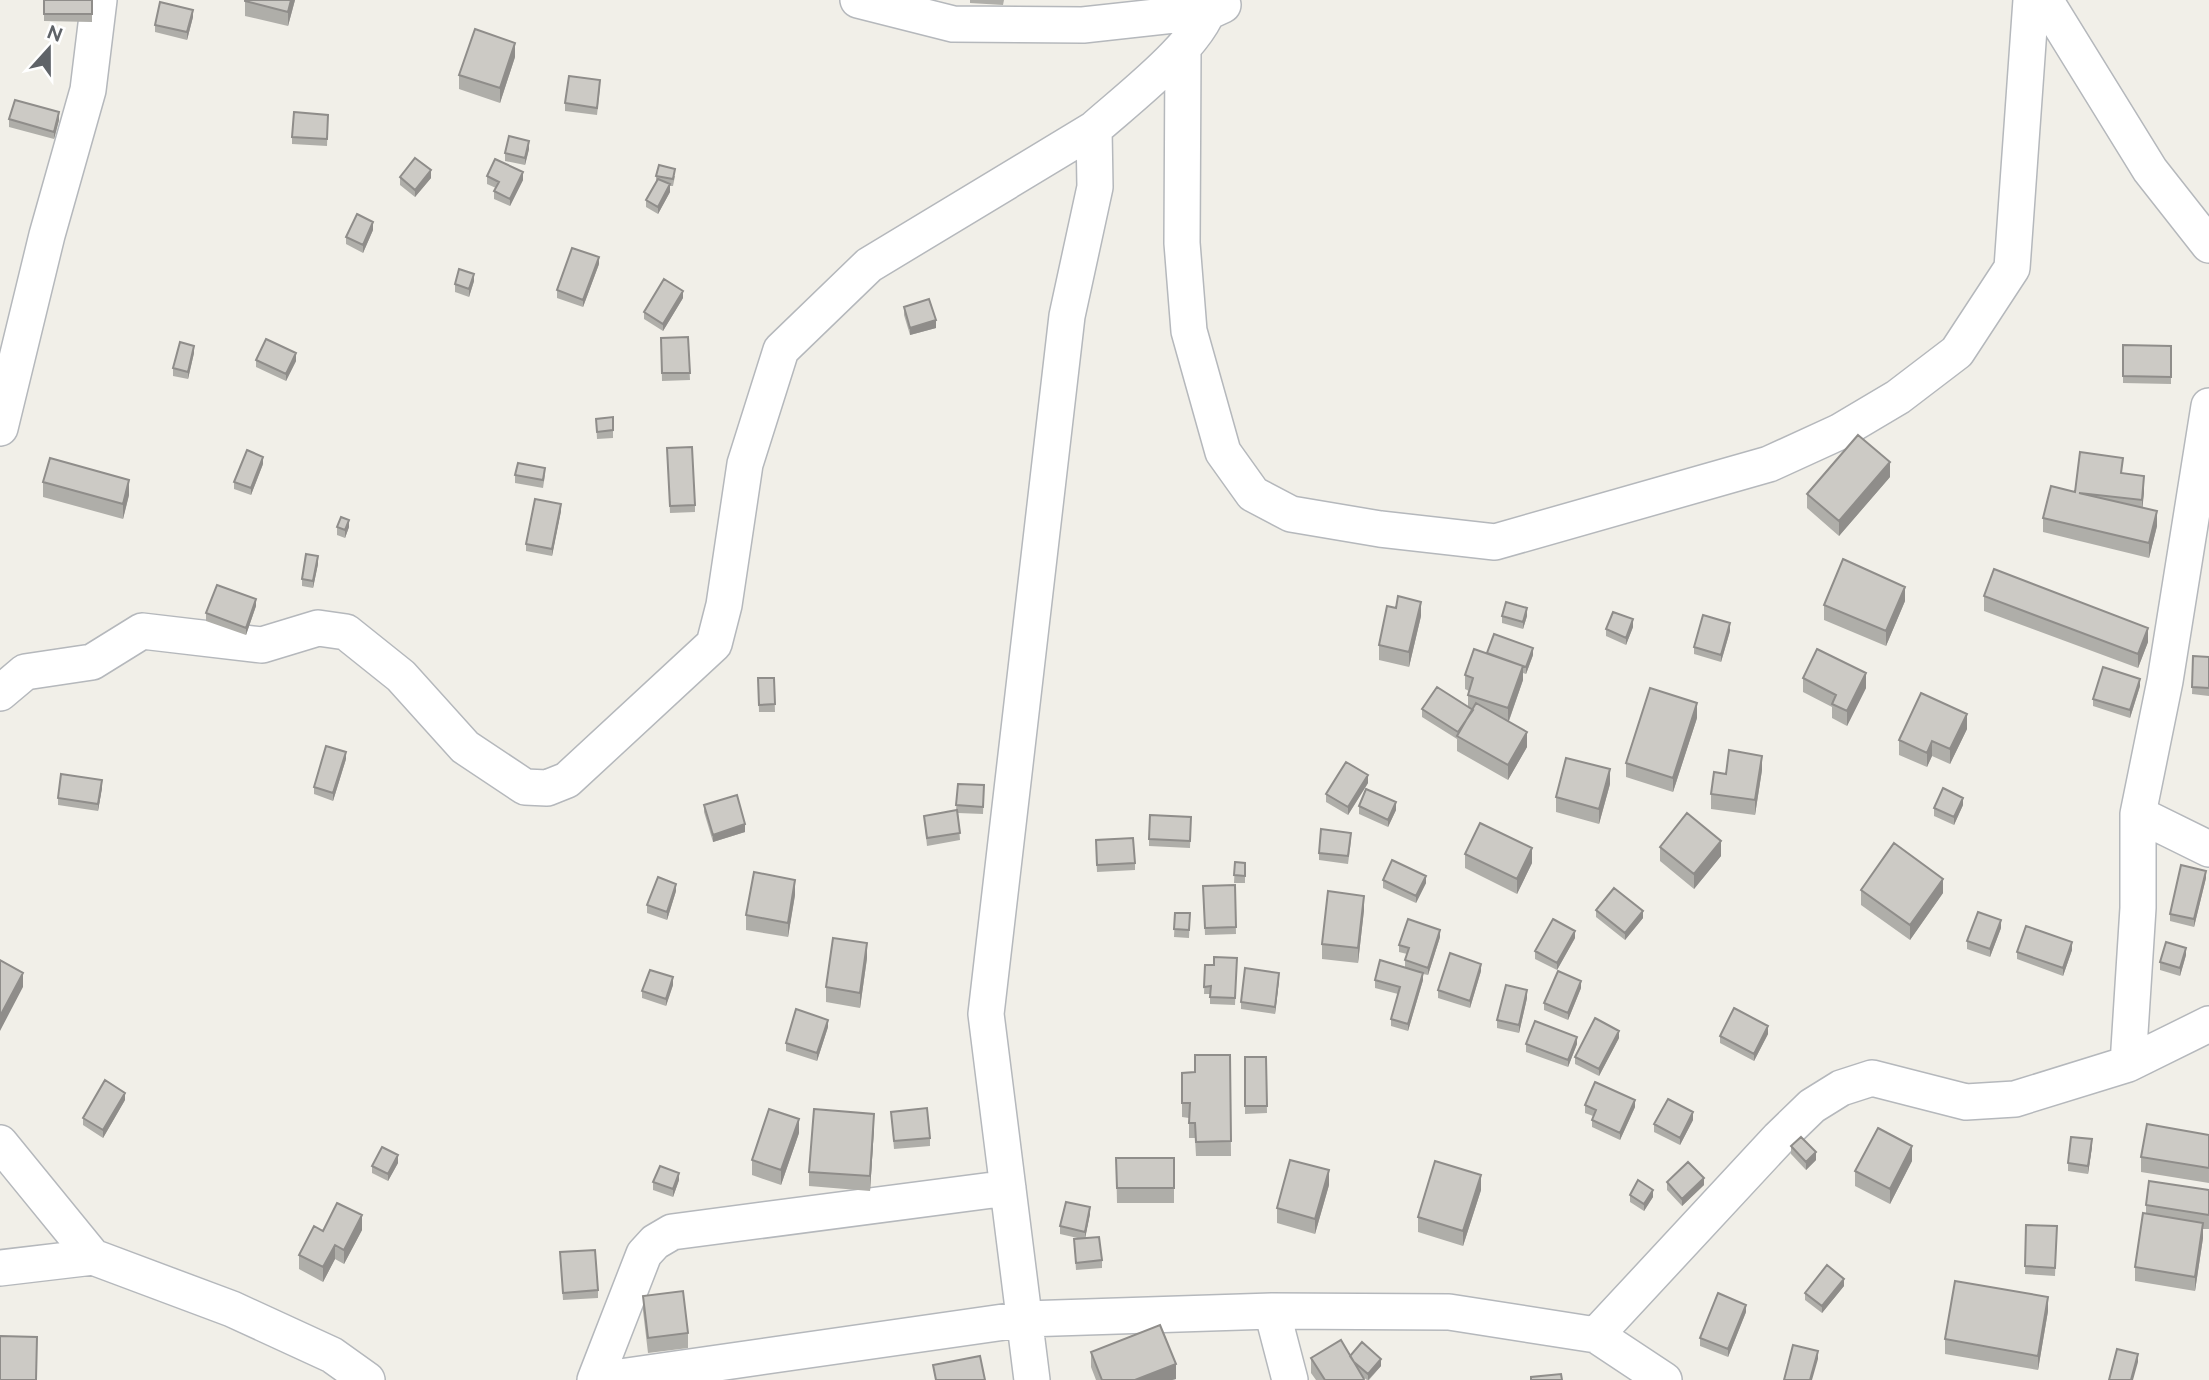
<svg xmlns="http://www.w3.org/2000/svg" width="2209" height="1380" font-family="Raleway,sans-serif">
<rect width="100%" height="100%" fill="#f1efe8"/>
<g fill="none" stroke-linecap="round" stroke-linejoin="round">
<g stroke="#b5b8bc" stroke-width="38">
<path id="minor" d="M858,0L953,24L1083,25L1210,11L1223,5
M2045,0L2150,170L2209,245
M1183,50L1182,243L1189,331L1223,452L1253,494L1291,514L1380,529L1495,542L1769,464L1839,432L1898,397L1957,352L2012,268L2031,0
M0,428L47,235L88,90L99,0
M0,693L25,672L92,662L142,631L262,645L318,628L346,632L401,676L465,747L525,787L547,788L567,780L714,644L724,605L745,464L781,350L869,265L1094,129
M2138,814L2209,849
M2128,1064L2138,908V814L2165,681L2209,406
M0,1143L93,1257L232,1309L332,1355L367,1380
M0,1268L93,1257
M1272,1311L1290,1380
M1596,1335L1664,1380
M595,1380L644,1254L655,1242L672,1232L1008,1188
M599,1380L1025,1319L1272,1311L1449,1312L1596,1335L1779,1138L1812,1106L1841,1088L1872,1078L1966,1102L2015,1099L2128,1064L2209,1024
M1032,1380L986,1014L1067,316L1095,187L1094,129C1125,101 1206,40 1211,0"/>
</g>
<use href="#minor" stroke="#fff" stroke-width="35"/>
</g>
<path fill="#afaea9" d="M44,0H92V22L44,21Z
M245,0H295L288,26L245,16Z
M970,0H1004L1003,5L970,3Z
M193,17L187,40L155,32V25Z
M515,57L500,103L459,89V75Z
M600,87L597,115L565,111V103Z
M328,115L327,146L292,144V137Z
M9,119L59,120L54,139L9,127Z
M529,149L525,165L505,161V153Z
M487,176L523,180L510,206L494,199V191L496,188L487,184Z
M656,176H675L673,186H670V192L658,214L646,207V200L656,182Z
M400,177L431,178L415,197L400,185Z
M373,230L363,253L346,244V237Z
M599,264L583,307L557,298V290Z
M474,281L469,297L455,292V284Z
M683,298L663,331L644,319V312Z
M904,307L936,328L910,335L904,315Z
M688,337L690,380L662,381L661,338Z
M2123,345L2171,346V384L2123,383Z
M194,353L188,379L173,376V368Z
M256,360L296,361L286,381L256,367Z
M613,417V438L597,439L596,419Z
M667,448L695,505V512L670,513Z
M263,464L251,495L234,489V482Z
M2123,473L2144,491L2142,508L2157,526L2149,558L2043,532V518L2075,492Z
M515,475H545L543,488L515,483Z
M1890,477L1839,536L1807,508V494Z
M43,482L129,495L123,519L43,497Z
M561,511L552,556L526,551V544Z
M337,527H349L345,538L337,535Z
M318,564L313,588L302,586V579Z
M1984,596L2148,642L2138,668L1984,611Z
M1905,601L1886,646L1824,620V605Z
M256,606L246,635L206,621V613Z
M1421,616L1409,667L1379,660V645Z
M1502,616H1527L1523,629L1502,623Z
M1633,627L1626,645L1606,636V629Z
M1730,631L1721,662L1694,654V647Z
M1533,655L1526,674L1523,673V680L1509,721L1527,747L1508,780L1457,751V739L1422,717V709L1468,707V695L1469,691L1465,689V675Z
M2193,656L2209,657V696L2192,694Z
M758,678H774L775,712H759Z
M1803,678L1866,688L1847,726L1832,718V707L1803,692Z
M2140,686L2130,718L2093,706V699Z
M1697,718L1673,792L1626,777V763Z
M1967,729L1950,764L1932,756L1927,767L1899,755V740Z
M346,759L333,801L314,794V787Z
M1762,770L1755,815L1711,809V794Z
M1368,783L1348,815L1326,802V794Z
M958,784L984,785L983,814L958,813L960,840L927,846L924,816L956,810Z
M1610,784L1599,824L1556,812V797Z
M102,788L98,811L58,805V798Z
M704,805L745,832L713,842L704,812Z
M1963,805L1954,825L1934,816V808Z
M1359,806L1396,810L1388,827L1359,814Z
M1191,817L1190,848L1149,846V839Z
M1351,841L1348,864L1319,860V853Z
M1660,847L1721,856L1694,889L1660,861Z
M1096,848L1135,863V870L1097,872Z
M1465,854L1532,863L1517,894L1465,868Z
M1235,862L1245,863V883H1234Z
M2206,878L2194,927L2170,921V914Z
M1383,880L1426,883L1416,903L1383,888Z
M1235,885L1236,934L1205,935L1203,886Z
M1861,890L1943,893L1910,940L1861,905Z
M676,891L667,920L647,913V905Z
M795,895L788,937L746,930V915Z
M1364,910L1358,963L1322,959V944Z
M1596,910L1643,918L1625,940L1596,917Z
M1175,913H1190L1189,938L1174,937Z
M2001,928L1990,957L1967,949V941Z
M1440,937L1428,975L1423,974V980L1408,1031L1391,1026V1019L1398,994L1375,988V980L1405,967V960L1407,954L1399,952V945Z
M1575,938L1557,970L1535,959V951Z
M2072,950L2063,976L2017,959V952Z
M2186,955L2180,976L2160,970V962Z
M867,958L860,1008L826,1002V987Z
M1237,958L1235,1005L1210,1004V994H1204L1205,965H1214Z
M1481,971L1470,1008L1438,998V990Z
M1279,980L1275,1014L1241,1009V1002Z
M673,985L666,1006L642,998V991Z
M1581,988L1568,1020L1544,1010V1003Z
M1527,998L1519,1033L1497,1028V1020Z
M828,1027L817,1061L786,1051V1043Z
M1768,1034L1754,1061L1720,1043V1036Z
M1619,1038L1599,1076L1575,1064V1057Z
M1526,1044H1577L1568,1067L1526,1052Z
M1230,1055L1231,1156H1196L1195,1138H1189V1118L1182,1117V1073L1195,1072Z
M1245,1057H1266L1267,1113L1245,1114Z
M125,1100L103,1138L83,1125V1118Z
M1585,1105L1635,1107L1620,1140L1592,1127V1120L1593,1116L1585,1113Z
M891,1112L930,1138V1146L894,1149Z
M1693,1120L1680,1145L1654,1132V1124Z
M874,1128L870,1191L809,1186V1172Z
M799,1133L781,1185L752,1175V1160Z
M2209,1135V1183L2141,1172V1157Z
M1791,1146L1816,1160L1806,1170L1791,1154Z
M2092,1147L2088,1174L2068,1171V1163Z
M1116,1158H1174V1203H1117Z
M1912,1161L1890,1204L1855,1186V1171Z
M398,1163L388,1181L372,1173V1166Z
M679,1180L673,1197L653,1190V1182Z
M1667,1182L1704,1185L1682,1206L1667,1190Z
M1329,1185L1315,1234L1277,1223V1208Z
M1481,1190L1463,1246L1418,1232V1217Z
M2209,1190V1229H2203V1238L2195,1291L2135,1281V1267L2146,1214V1205Z
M1630,1195L1653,1197L1644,1211L1630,1202Z
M1090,1214L1085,1238L1102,1260V1268L1076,1270L1074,1239H1082L1060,1234V1226Z
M2026,1225L2057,1226L2055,1276L2025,1274Z
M362,1230L344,1264L335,1259L323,1282L299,1269V1255L323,1231Z
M560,1252L598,1290V1298L563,1300Z
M1844,1286L1822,1313L1805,1300V1293Z
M643,1296L688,1333V1348L648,1353L643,1311Z
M2048,1311L2038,1370L1945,1354V1339Z
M1746,1312L1728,1357L1700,1346V1338Z
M1091,1352L1176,1379L1172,1380H1096L1091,1367Z
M1350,1356L1381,1366L1369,1380H1367L1363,1377L1364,1380H1316L1311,1373V1358Z"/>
<path fill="#8f8d8a" d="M291,0H295L288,26V12Z
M193,10V17L187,40V32Z
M515,43V57L500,103V88Z
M59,112V120L54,139V132Z
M529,141V149L525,165V158Z
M431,170V178L415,197V190Z
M523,172V180L510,206V199Z
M670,184V192L658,214V207Z
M373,222V230L363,253V245Z
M599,257V264L583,307V300Z
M474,274V281L469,297V289Z
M683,291V298L663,331V324Z
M936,320V328L910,335V328Z
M194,346V353L188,379V372Z
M296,353V361L286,381V374Z
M263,457V464L251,495V488Z
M1890,462V477L1839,536V521Z
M2144,476V491L2142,514V500Z
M129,480V495L123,519V504Z
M561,504V511L552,556V549Z
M2157,511V526L2149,558V543Z
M349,520V527L345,538V530Z
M318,556V564L313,588V581Z
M1905,587V601L1886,646V631Z
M256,599V606L246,635V628Z
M1421,602V616L1409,667V652Z
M1527,608V616L1523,629V622Z
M1633,619V627L1626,645V638Z
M1730,623V631L1721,662V655Z
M2148,628V642L2138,668V654Z
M1533,648V655L1526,674V667Z
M1523,666V680L1508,723V708Z
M1866,673V688L1847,726V711Z
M2140,679V686L2130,718V710Z
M1697,703V718L1673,792V778Z
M1967,714V729L1950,764V749Z
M1527,732V747L1508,780V765Z
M1932,741V756L1927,767V753Z
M346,752V759L333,801V793Z
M1762,756V770L1755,815V800Z
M1610,769V784L1599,824V809Z
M1368,775V783L1348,815V807Z
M102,780V788L98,811V804Z
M1963,798V805L1954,825V817Z
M1396,802V810L1388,827V820Z
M745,824V832L713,842V835Z
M1721,841V856L1694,889V874Z
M1532,848V863L1517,894V879Z
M2206,871V878L2194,927V919Z
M1426,876V883L1416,903V896Z
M1943,879V893L1910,940V925Z
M795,880V895L788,937V923Z
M676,884V891L667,920V912Z
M1364,896V910L1358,963V948Z
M1643,911V918L1625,940V933Z
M2001,920V928L1990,957V949Z
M1440,930V937L1428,975V968Z
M1575,931V938L1557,970V963Z
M2072,942V950L2063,976V968Z
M867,943V958L860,1008V993Z
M2186,948V955L2180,976V968Z
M1481,964V971L1470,1008V1001Z
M23,973V987L0,1031V1016Z
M1279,973V980L1275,1014V1007Z
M1423,973V980L1408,1031V1024Z
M673,977V985L666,1006V999Z
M1581,981V988L1568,1020V1013Z
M1527,990V998L1519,1033V1025Z
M828,1020V1027L817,1061V1053Z
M1768,1026V1034L1754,1061V1054Z
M1619,1031V1038L1599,1076V1069Z
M1577,1037V1044L1568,1067V1060Z
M125,1093V1100L103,1138V1130Z
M1635,1100V1107L1620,1140V1133Z
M1693,1112V1120L1680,1145V1138Z
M874,1114V1128L870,1191V1176Z
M799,1119V1133L781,1185V1170Z
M2092,1139V1147L2088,1174V1166Z
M1912,1146V1161L1890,1204V1189Z
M1816,1152V1160L1806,1170V1162Z
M398,1155V1163L388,1181V1174Z
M1329,1170V1185L1315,1234V1219Z
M679,1173V1180L673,1197V1189Z
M1481,1175V1190L1463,1246V1231Z
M1704,1178V1185L1682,1206V1199Z
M1653,1190V1197L1644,1211V1204Z
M1090,1207V1214L1085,1239V1232Z
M362,1215V1230L344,1264V1250Z
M2203,1223V1238L2195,1291V1277Z
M335,1245V1259L323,1282V1267Z
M1844,1279V1286L1822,1313V1306Z
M2048,1297V1311L2038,1370V1356Z
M1746,1305V1312L1728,1357V1349Z
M1818,1351V1359L1812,1380H1810Z
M2138,1354V1362L2133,1380H2131Z
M1381,1359V1366L1368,1380V1374Z
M1176,1364V1379L1172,1380H1135Z"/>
<path fill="#cccac5" stroke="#8f8d8a" stroke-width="2" d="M44,0H92V14H44Z
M245,0H291L288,12L245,1Z
M160,2L193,10L187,32L155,25Z
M475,29L515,43L500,88L459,75Z
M569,76L600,80L597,108L565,103Z
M15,100L59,112L54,132L9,119Z
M294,112L328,115L327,139L292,137Z
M509,136L529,141L525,158L505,153Z
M415,158L431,170L415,190L400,177Z
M495,159L523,172L510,199L494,191L499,182L487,176Z
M659,165L675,169L673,179L656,176Z
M658,179L670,184L658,207L646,200Z
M357,214L373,222L363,245L346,237Z
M572,248L599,257L583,300L557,290Z
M459,269L474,274L469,289L455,284Z
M664,279L683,291L663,324L644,312Z
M929,299L936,320L910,328L904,307Z
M688,337L690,373H662L661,338Z
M266,339L296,353L286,374L256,360Z
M180,342L194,346L188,372L173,368Z
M2123,345L2171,346V377L2123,376Z
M613,417V430L597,432L596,419Z
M1858,435L1890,462L1839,521L1807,494Z
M692,447L695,505L670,506L667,448Z
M247,450L263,457L251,488L234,482Z
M2080,452L2123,458L2121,473L2144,476L2142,500L2079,493L2157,511L2149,543L2043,518L2051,486L2075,492Z
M50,458L129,480L123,504L43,482Z
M518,463L545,468L543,480L515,475Z
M535,499L561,504L552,549L526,544Z
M341,517L349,520L345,530L337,527Z
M306,554L318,556L313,581L302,579Z
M1843,559L1905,587L1886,631L1824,605Z
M1994,569L2148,628L2138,654L1984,596Z
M217,585L256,599L246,628L206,613Z
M1398,596L1421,602L1409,652L1379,645L1387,606L1396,608Z
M1506,602L1527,608L1523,622L1502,616Z
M1613,612L1633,619L1626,638L1606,629Z
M1703,615L1730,623L1721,655L1694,647Z
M1494,634L1533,648L1526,667L1487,653Z
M1474,649L1523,666L1508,708L1468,695L1473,678L1465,675Z
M1817,649L1866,673L1847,711L1832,704L1836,695L1803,678Z
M2193,656L2209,657V688L2192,687Z
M2103,667L2140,679L2130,710L2093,699Z
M758,678H774L775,704L759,705Z
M1437,687L1473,710L1458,732L1422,709Z
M1650,688L1697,703L1673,778L1626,763Z
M1921,693L1967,714L1950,749L1932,741L1927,753L1899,740Z
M1476,703L1527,732L1508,765L1457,736Z
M326,746L346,752L333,793L314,787Z
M1729,750L1762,756L1755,800L1711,794L1714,772L1726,774Z
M1566,758L1610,769L1599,809L1556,797Z
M1346,762L1368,775L1348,807L1326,794Z
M61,774L102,780L98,804L58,798Z
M958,784L984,785L983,807L956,805Z
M1943,788L1963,798L1954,817L1934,808Z
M1366,789L1396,802L1388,820L1359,806Z
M737,795L745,824L713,835L704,805Z
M957,810L960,833L927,838L924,816Z
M1687,813L1721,841L1694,874L1660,847Z
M1150,815L1191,817L1190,841L1149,839Z
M1480,823L1532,848L1517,879L1465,854Z
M1321,829L1351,833L1348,856L1319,853Z
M1133,838L1135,863L1097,865L1096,840Z
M1894,843L1943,879L1910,925L1861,890Z
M1392,860L1426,876L1416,896L1383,880Z
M1235,862L1245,863V876L1234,875Z
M2181,865L2206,871L2194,919L2170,914Z
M754,872L795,880L788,923L746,915Z
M658,877L676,884L667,912L647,905Z
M1235,885L1236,927L1205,928L1203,886Z
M1614,888L1643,911L1625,933L1596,910Z
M1328,891L1364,896L1358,948L1322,944Z
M1978,912L2001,920L1990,949L1967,941Z
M1175,913H1190L1189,930L1174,929Z
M1408,919L1440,930L1428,968L1405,960L1409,948L1399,945Z
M1553,919L1575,931L1557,963L1535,951Z
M2026,926L2072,942L2063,968L2017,952Z
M833,938L867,943L860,993L826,987Z
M2166,942L2186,948L2180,968L2160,962Z
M1450,953L1481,964L1470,1001L1438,990Z
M1214,957L1237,958L1235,998L1210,997L1211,986L1204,987L1205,965H1214Z
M0,960L23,973L0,1016Z
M1380,960L1423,973L1408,1024L1391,1019L1400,987L1375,980Z
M1245,968L1279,973L1275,1007L1241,1002Z
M650,970L673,977L666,999L642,991Z
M1558,971L1581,981L1568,1013L1544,1003Z
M1506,985L1527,990L1519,1025L1497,1020Z
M1734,1008L1768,1026L1754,1054L1720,1036Z
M796,1009L828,1020L817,1053L786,1043Z
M1595,1018L1619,1031L1599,1069L1575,1057Z
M1535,1021L1577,1037L1568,1060L1526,1044Z
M1195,1055H1230L1231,1141L1196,1142L1195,1123H1189L1190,1103H1182V1073L1195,1072Z
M1245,1057H1266L1267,1106H1245Z
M105,1080L125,1093L103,1130L83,1118Z
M1595,1082L1635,1100L1620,1133L1592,1120L1596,1110L1585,1105Z
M1668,1099L1693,1112L1680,1138L1654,1124Z
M927,1108L930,1138L894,1141L891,1112Z
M769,1109L799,1119L781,1170L752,1160Z
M814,1109L874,1114L870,1176L809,1172Z
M2147,1124L2209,1135V1168L2141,1157Z
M1878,1128L1912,1146L1890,1189L1855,1171Z
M1801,1137L1816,1152L1806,1162L1791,1146Z
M2071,1137L2092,1139L2088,1166L2068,1163Z
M382,1147L398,1155L388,1174L372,1166Z
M1116,1158H1174V1188H1117Z
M1290,1160L1329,1170L1315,1219L1277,1208Z
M1435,1161L1481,1175L1463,1231L1418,1217Z
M1688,1162L1704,1178L1682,1199L1667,1182Z
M660,1166L679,1173L673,1189L653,1182Z
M1638,1180L1653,1190L1644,1204L1630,1195Z
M2149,1181L2209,1190V1215L2146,1205Z
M1066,1202L1090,1207L1085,1232L1060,1226Z
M337,1203L362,1215L344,1250L335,1245L323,1267L299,1255L314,1226L323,1231Z
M2143,1213L2203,1223L2195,1277L2135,1267Z
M2026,1225L2057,1226L2055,1268L2025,1266Z
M1099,1237L1102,1260L1076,1263L1074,1239Z
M595,1250L598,1290L563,1293L560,1252Z
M1827,1265L1844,1279L1822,1306L1805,1293Z
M1955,1281L2048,1297L2038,1356L1945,1339Z
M683,1291L688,1333L648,1338L643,1296Z
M1718,1293L1746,1305L1728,1349L1700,1338Z
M1160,1325L1176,1364L1135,1380H1102L1091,1352Z
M0,1336L37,1337L36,1380H0Z
M1341,1340L1364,1379L1363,1380H1325L1311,1358Z
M1362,1342L1381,1359L1368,1374L1354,1362L1350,1356Z
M1793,1345L1818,1351L1810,1380H1784Z
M2117,1349L2138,1354L2131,1380H2109Z
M980,1356L985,1380H936L933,1365Z
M1561,1374L1562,1380H1531V1377Z"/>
<g transform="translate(49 49) rotate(21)" stroke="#ffffff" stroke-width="5" paint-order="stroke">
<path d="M0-5L12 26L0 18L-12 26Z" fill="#5f6368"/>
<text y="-10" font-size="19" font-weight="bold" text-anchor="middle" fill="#5f6368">N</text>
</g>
</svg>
